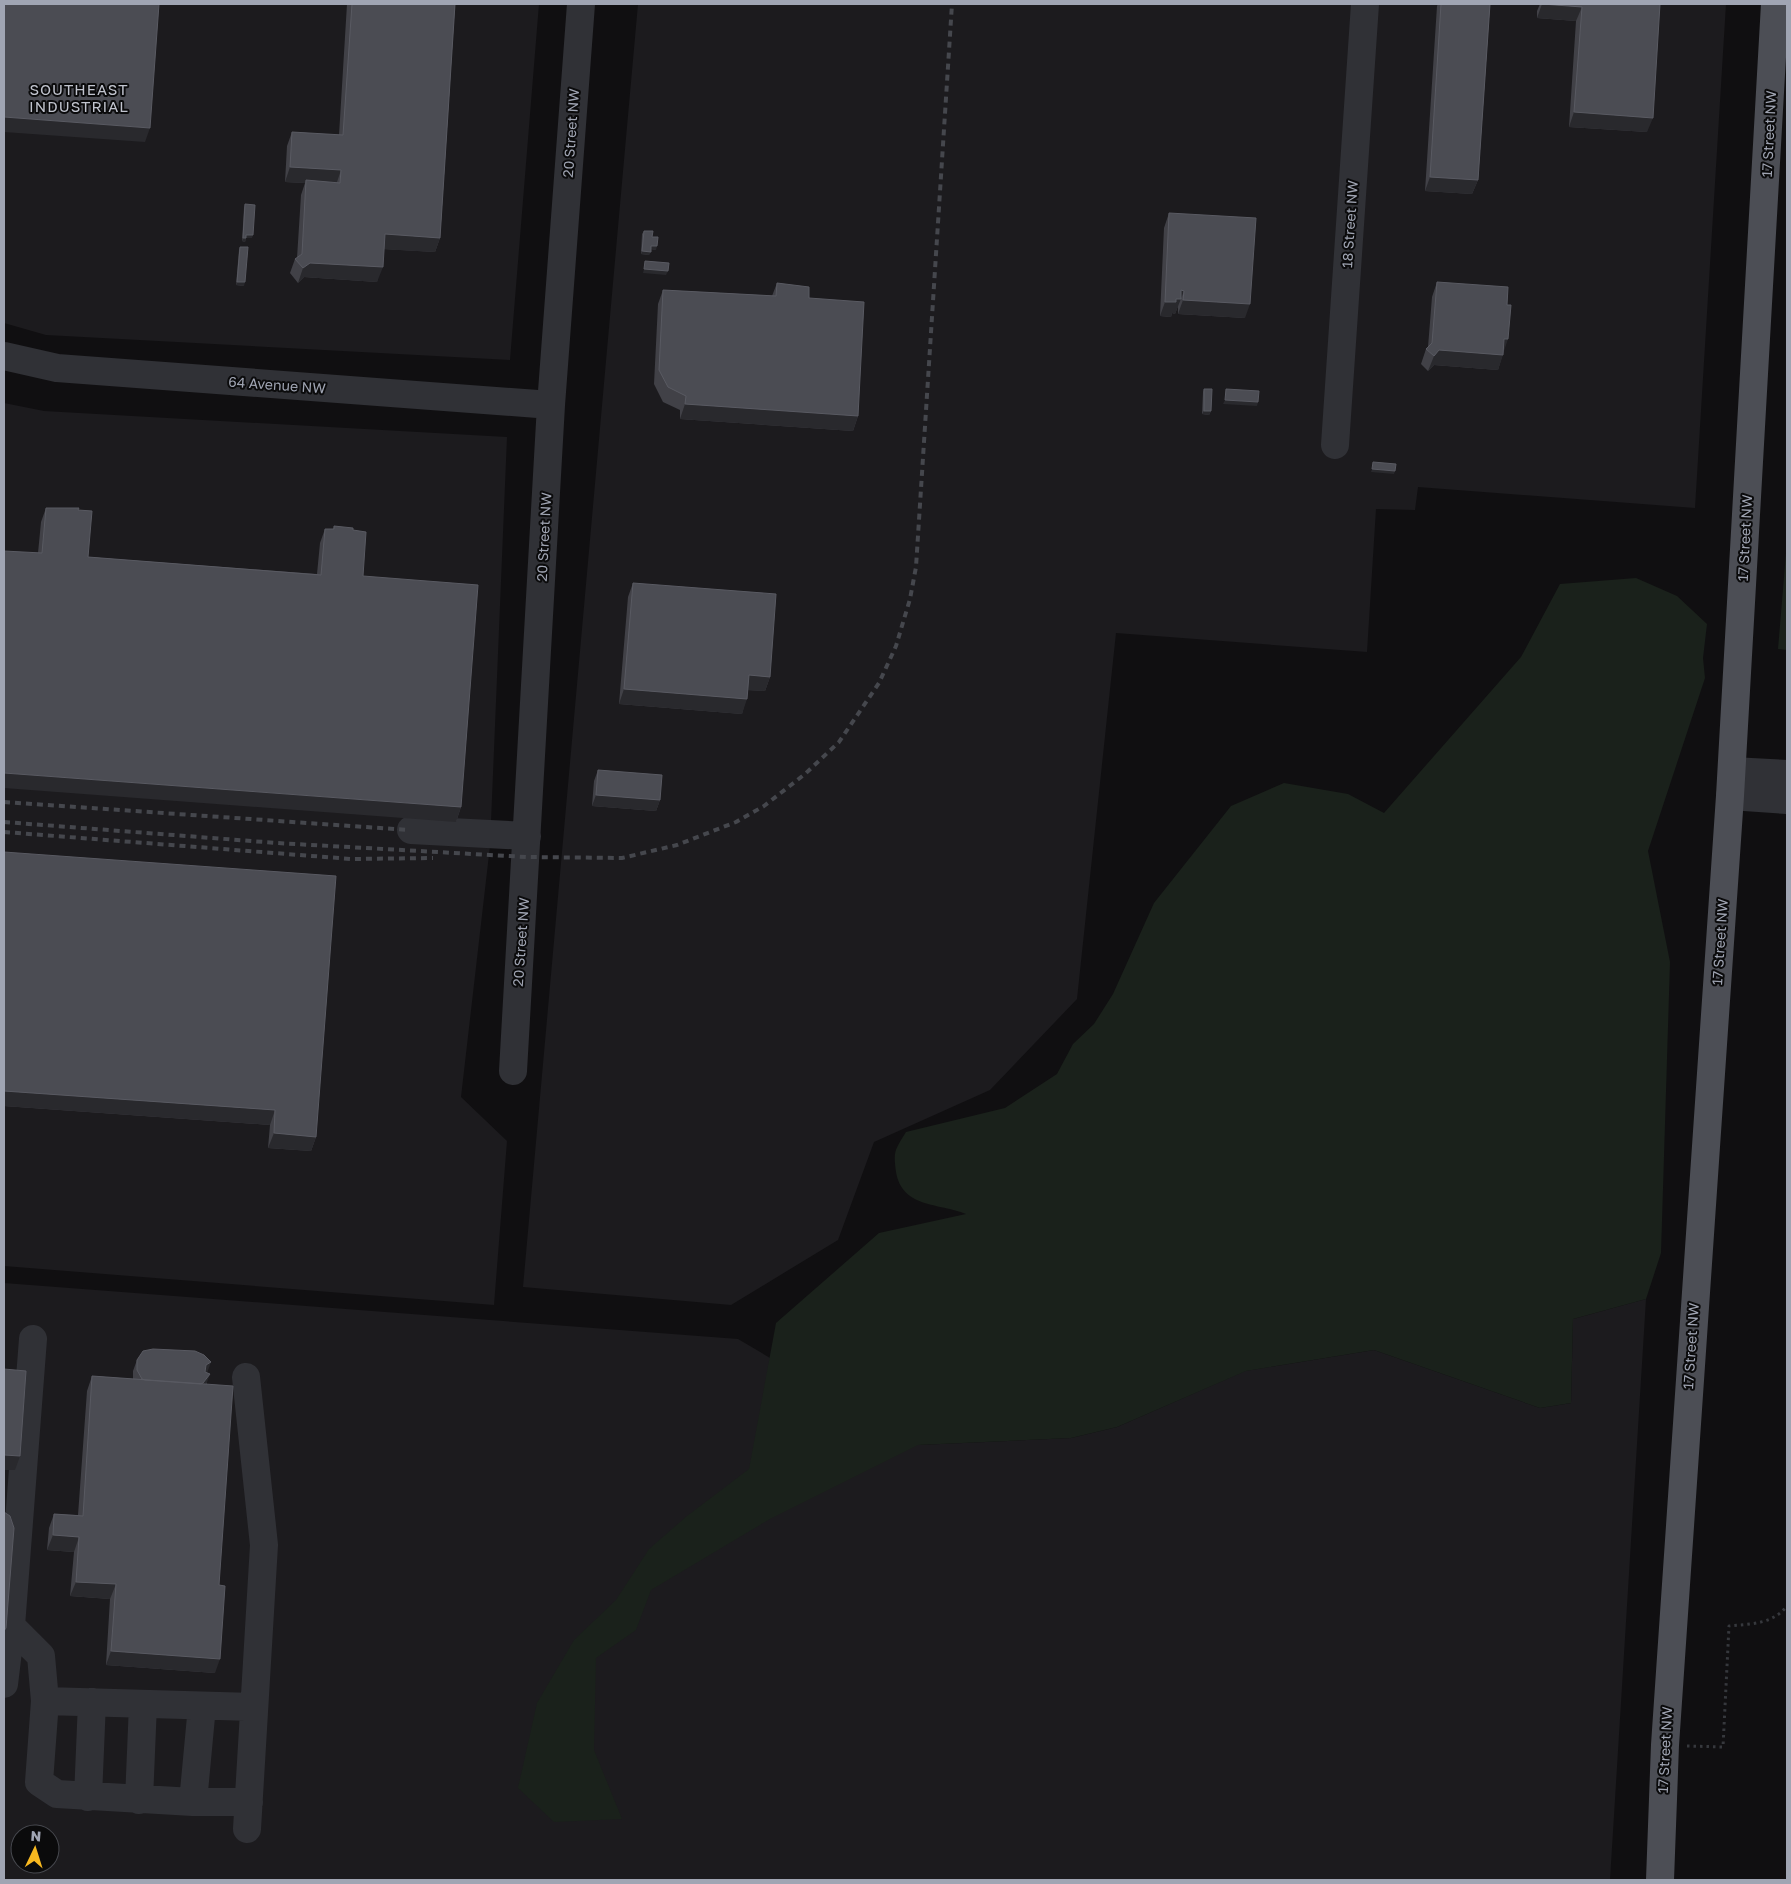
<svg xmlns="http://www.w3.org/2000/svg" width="1791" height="1884" font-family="'Golos Text',sans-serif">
<rect width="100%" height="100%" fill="#100f11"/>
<path fill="#1c1b1e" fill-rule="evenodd" d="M4,4H539L510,360L46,335L4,323Z
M638,4H1726L1695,508L1418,487L1415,510L1376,509L1367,652L1116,633L1077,999L990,1090L874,1142L838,1240L731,1305L523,1287Z
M4,403L44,411L507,437L490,846L461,1097L507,1141L494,1305L4,1266Z
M4,1283L738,1339L918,1445L1071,1438L1117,1427L1245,1371L1374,1350L1540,1408L1571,1403L1573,1319L1646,1299L1610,1880H4ZM20,1834H50V1864H20Z"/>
<path fill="#1a211b" d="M1787,541V650L1778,649Z
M1636,578L1677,596L1707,624L1703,658L1705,678L1648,851L1670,962L1661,1253L1646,1299L1573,1319L1571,1403L1540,1408L1374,1350L1246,1371L1117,1427L1071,1438L918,1445L770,1519L651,1590L636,1630L596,1658L594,1750L622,1819L554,1822L518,1788L537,1703L574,1640L616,1600L649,1549L687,1516L749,1469L776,1323L879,1233L966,1214C939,1203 902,1208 896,1172C893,1151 895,1150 906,1132L1005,1108L1057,1074L1073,1044L1094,1024L1113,994L1154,903L1231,806L1284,783L1348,794L1384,813L1521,657L1560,584Z"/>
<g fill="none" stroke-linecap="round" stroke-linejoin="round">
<path stroke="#36383d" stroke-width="3" stroke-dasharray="2.5 4" stroke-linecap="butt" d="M1687,1746L1723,1747L1729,1626C1751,1624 1773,1624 1787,1606"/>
<path stroke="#303136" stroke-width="28" d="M4,356L57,368L551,405
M1335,445L1365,4
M1732,771L1787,774
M1730,796L1787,800
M411,830L527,836
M513,1071L551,405L581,4
M246,1377L264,1545L247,1829
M11,1626L33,1339
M4,1684L11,1626L41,1656L45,1701L254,1707
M45,1701L39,1782L57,1794L193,1802
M202,1706L193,1802H249
M88,1797L92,1702
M139,1800L143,1704"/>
<path stroke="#4c4e55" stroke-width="28" d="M1660,1880L1665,1745L1730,796L1775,4"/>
<path stroke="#45474d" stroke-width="4" stroke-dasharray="6 5" stroke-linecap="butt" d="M4,802L409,830
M4,822L277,843L526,857L622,858L677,845L736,822L764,806L805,774L839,742L879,683L896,646L910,599L916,567L952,4
M4,832L351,859L433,858"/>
</g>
<path fill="#414147" d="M347,4H455L440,238L435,252L384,249L377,282L304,277L298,283L290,273L295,259L297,258L301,195L305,183L285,182L287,146L292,132L339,135Z
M1438,4H1490L1478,180L1472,194L1425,191L1437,6Z
M1540,4H1660L1647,132L1569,127L1576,21L1537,18V11Z
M245,204L252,238H246L245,242L242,241L244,208Z
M1169,213L1245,318L1178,314V306L1175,314L1172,313L1171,317L1160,316L1164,228Z
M644,231L652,237L656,250L651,249L649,255L641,254L642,234Z
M240,247L244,286L236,285L239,250Z
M1437,282L1503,353L1498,370L1434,365L1428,371L1421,364L1426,349L1428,347L1432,297Z
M777,283L809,298L858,416L853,431L680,419V410L663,402L654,384L658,304L663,290L772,296Z
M1204,389L1211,411L1209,415L1202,414L1203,392Z
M46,508L78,510L88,557L317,574L320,543L325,529H333L334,526L353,530L363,576L461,807L456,822L38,553L41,522Z
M633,583L770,677L765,691L748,690L742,714L619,704L628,597Z
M598,770L660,800L656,811L592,806L594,781Z
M4,852L316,1137L311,1151L268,1148L270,1125L4,1106Z
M137,1360L207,1373V1384L219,1585L215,1673L106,1665L110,1599L70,1596L74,1552L47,1550L49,1528L54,1514L78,1515L87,1391L92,1376L133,1379V1371Z"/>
<path fill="#29292d" d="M1542,4L1582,7L1576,21L1537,18Z
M1574,112L1653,118L1647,132L1569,127Z
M4,117L150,128L145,142L4,132Z
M290,167L341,170L336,185L306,180L305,183L285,182Z
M1430,177L1478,180L1472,194L1425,191Z
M385,234L440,238L435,252L380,249Z
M246,235H253L252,238H246L245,242L242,241L243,238Z
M651,246H657L656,250L650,249Z
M642,251L651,252L649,255L641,254Z
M310,263L383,267L377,282L304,277L298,283L303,268Z
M644,269L668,271L666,275L643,273Z
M237,282H245L244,286L236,285Z
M1181,290L1184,291L1175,314L1172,313L1171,317L1160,316L1165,302Z
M1183,300L1250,304L1245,318L1178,314Z
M1504,339H1508L1503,354Z
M1439,350L1503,355L1498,370L1434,365L1428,371L1434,356Z
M1225,400L1258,402L1257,406L1223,404Z
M685,404L858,416L853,431L680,419Z
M1204,411H1211L1209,415L1202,414Z
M1372,469L1395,471L1394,474L1371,472Z
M749,675L770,677L765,691L744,690Z
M624,689L747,699L742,714L619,704Z
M4,773L461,807L456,822L4,788Z
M596,795L660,800L656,811L592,806Z
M4,1091L275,1110L270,1125L4,1106Z
M274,1133L316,1137L311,1151L268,1148Z
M211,1362L207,1373L202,1376L206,1365Z
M210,1374L206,1385L151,1383Z
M4,1455L20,1456L15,1470H4Z
M53,1535L79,1537L74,1552L47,1550Z
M76,1582L116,1584L110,1599L70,1596Z
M111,1651L220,1659L215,1673L106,1665Z"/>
<path fill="#4b4c53" stroke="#595a62" d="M4,4H159L150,128L4,117Z
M352,4H455L440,238L385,234L383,267L310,263L303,268L295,259L302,254L306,180L340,183L341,170L290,167L292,132L343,135Z
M1441,4H1490L1478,180L1430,177Z
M1542,4H1660L1653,118L1574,112L1582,7Z
M245,204L255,205L253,235H246V238H243Z
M1169,213L1256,218L1250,304L1183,300L1184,291L1181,290V299H1176V302H1165Z
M644,231H653L652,237H658L657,246H651V252L642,251Z
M240,247H248L245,282H237Z
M645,261L669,263L668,271L644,269Z
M1437,282L1508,287L1507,305H1511L1508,339H1504L1503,355L1439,350L1434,356L1426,349L1432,343Z
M777,283L809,287V298L864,302L858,416L685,404L686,396L668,387L659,370L663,290L776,296Z
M1204,389H1212L1211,411H1204Z
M1226,389L1259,391L1258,402L1225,400Z
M1373,462L1396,464L1395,471L1372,469Z
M46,508H79L78,510L92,511L88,557L321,575L325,529H334V526L353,528V530L366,532L363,576L478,585L461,807L4,773V551L42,553Z
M633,583L776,594L770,677L749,675L747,699L624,689Z
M598,770L662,775L660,800L596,795Z
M4,852L336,876L316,1137L274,1133L275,1110L4,1091Z
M153,1349L195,1351L204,1355L211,1362L206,1365L205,1372L210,1374L203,1383L201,1384L145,1380L142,1379L137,1370V1360L143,1351Z
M4,1369L26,1371L20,1456L4,1455Z
M92,1376L233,1386L219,1585L225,1586L220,1659L111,1651L116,1584L76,1582L79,1537L53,1535L54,1514L83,1516Z
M4,1512L10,1516L14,1528L6,1628L4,1631Z"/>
<g text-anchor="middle" stroke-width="4" stroke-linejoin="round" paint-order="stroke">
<g font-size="14" fill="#a0a5b3" stroke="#0b0b0c">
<text transform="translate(571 133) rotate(-86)" y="5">20 Street NW</text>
<text transform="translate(1769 134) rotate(-87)" y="5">17 Street NW</text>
<text transform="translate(1350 224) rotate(-86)" y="5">18 Street NW</text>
<text transform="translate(277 385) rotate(4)" y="5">64 Avenue NW</text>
<text transform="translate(544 537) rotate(-87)" y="5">20 Street NW</text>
<text transform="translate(1745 538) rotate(-87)" y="5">17 Street NW</text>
<text transform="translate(521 942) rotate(-86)" y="5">20 Street NW</text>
<text transform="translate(1720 942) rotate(-86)" y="5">17 Street NW</text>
<text transform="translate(1691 1346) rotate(-86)" y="5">17 Street NW</text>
<text transform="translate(1665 1750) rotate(-87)" y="5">17 Street NW</text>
</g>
<g font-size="15" letter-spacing="1" fill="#c1c4ce" stroke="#0b0b0c">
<text x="79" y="95">SOUTHEAST<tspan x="79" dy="17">INDUSTRIAL</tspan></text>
</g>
</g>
<rect width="1791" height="1884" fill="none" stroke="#a0a5b3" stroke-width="10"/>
<g transform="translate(35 1849) rotate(4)"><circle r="24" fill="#0b0b0c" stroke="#47494f"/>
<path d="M0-4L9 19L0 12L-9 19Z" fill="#f8b920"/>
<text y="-8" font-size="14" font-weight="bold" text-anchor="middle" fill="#a0a5b3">N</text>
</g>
</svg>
